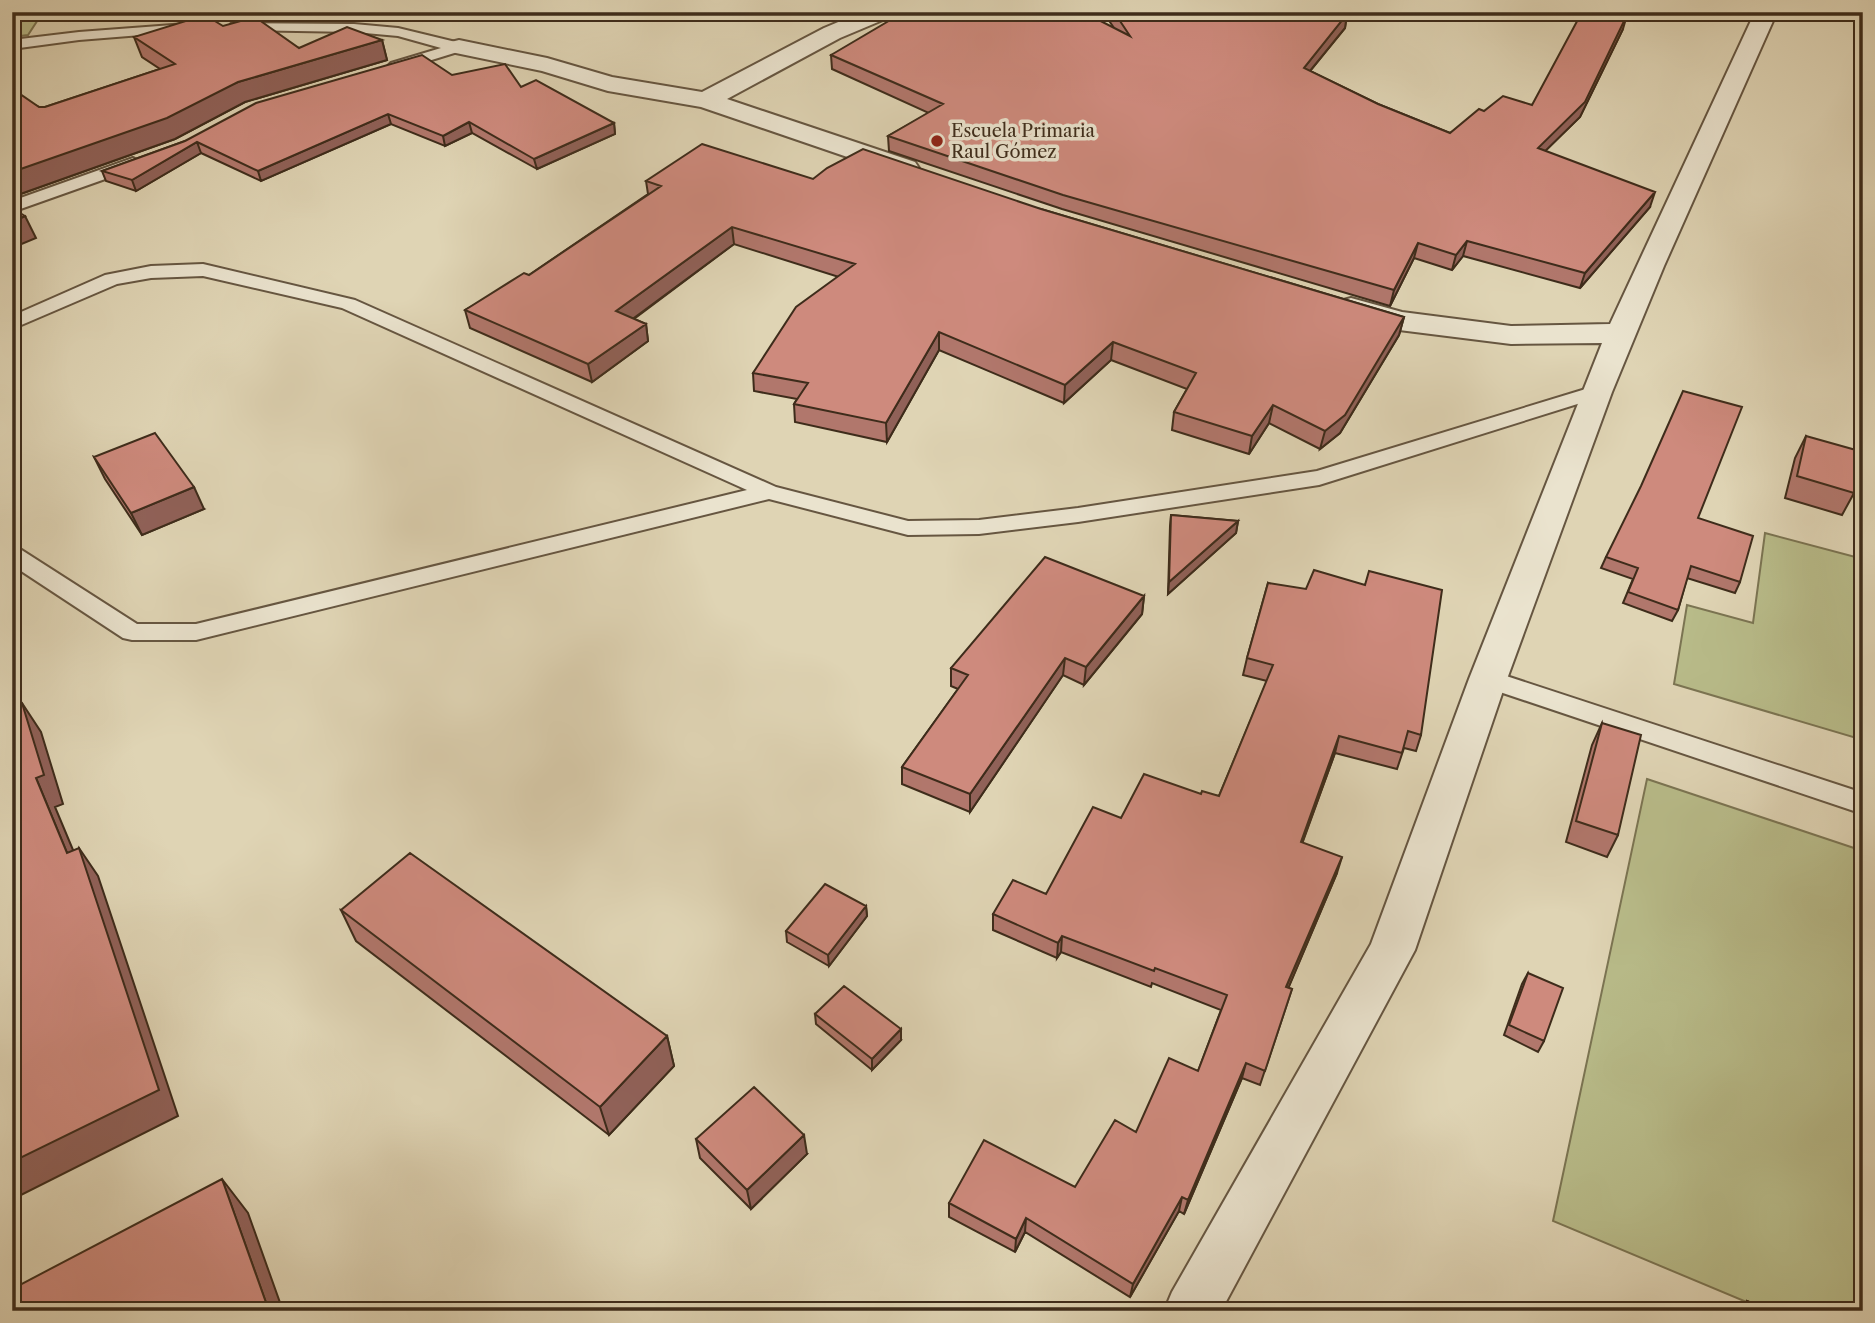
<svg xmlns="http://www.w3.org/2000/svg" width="1875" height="1323" font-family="'Libre Caslon Text',serif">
<rect width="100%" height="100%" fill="#dfd4b4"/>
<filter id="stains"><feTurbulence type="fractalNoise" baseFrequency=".00286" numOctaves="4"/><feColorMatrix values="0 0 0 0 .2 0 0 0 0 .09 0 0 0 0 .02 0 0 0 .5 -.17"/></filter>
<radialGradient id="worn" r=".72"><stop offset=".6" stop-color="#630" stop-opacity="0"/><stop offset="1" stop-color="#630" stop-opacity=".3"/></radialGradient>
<path fill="#b8bb89" stroke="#7b7452" stroke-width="2" d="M12,12H43L28,35L12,37Z
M1765,533L1863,559V740L1674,684L1687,605L1753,623Z
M1647,779L1863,851V1311H1768L1553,1221Z"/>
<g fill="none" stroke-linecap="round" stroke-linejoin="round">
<g stroke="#665641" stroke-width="4">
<path id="service" d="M236,23L354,24L398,28L464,44L466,47L464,50L396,71L388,66L391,63L441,48L398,36L354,32L231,30L229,27L231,24Z
M186,24L193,28L191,31L79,40L12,49V40L79,32Z
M133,158L141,163L139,167L12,212V201Z
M203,264L355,300L776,487L908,521L979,520L1078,508L1317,471L1589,388H1603L1606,392L1603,396L1319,485L1078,522L979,534L908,535L769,499L196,640H132L123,638L12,565V546L20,549L137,624H196L747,490L342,308L203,276L151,278L117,284L12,329V316L105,275L151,266Z
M1488,670L1863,793V814L1479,685L1476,679L1479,673Z"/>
</g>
<g stroke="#665641" stroke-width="4">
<path id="minor" d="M862,12H893L890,17L840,38L727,99L915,162L919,168L915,174L906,176L897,174L701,107L608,91L542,71L451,52L447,47L451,42L459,40L547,58L612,77L702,92L824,28Z
M1755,12H1777L1664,266L1612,392L1507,679L1415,950L1221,1311H1164L1172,1292L1371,944L1469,679L1602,343L1511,344L1399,330L1340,313L1336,307L1340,301L1351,298L1402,312L1511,326L1610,324Z"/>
</g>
<use href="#service" fill="#eae3ce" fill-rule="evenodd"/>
<use href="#minor" fill="#eae3ce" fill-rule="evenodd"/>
</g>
<path fill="#b1776c" stroke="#3e2c1b" stroke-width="2" d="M1103,12H1337L1347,14L1345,28L1310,71L1378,104L1450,133L1484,111L1532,105L1623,29L1580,117L1545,151L1650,207L1580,288L1463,256L1452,270L1414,258L1390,306L1062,209L889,151L888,136L929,113L832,69L831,55L1114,28Z
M223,26L299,48L382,40L387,60L245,102L175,139L12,197V94L39,107H45L160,69L142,57L134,37Z
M521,87L614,123L615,134L537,169L472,133L445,146L391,124L261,181L201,153L136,191L106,181L102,171L185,141Z
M813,179L1041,209L1404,317L1399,335L1340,433L1320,449L1269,423L1249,454L1172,430L1174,412L1187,389L1111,360L1064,403L939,350L887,442L795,422L794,404L797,399L754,391L753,373L839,277L734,244L634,319L646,324L648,341L592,382L470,328L465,310L529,275L648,194L646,181Z
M1806,436L1854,493L1842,515L1785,498L1795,458Z
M94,457L204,509L142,535L105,479Z
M1171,515L1238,521L1236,533L1168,594L1170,526Z
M1698,518L1740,582L1735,593L1687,578L1678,610L1672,621L1623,603L1633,579L1601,568L1606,557Z
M1268,583L1421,735L1416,751L1404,748L1397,769L1335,753L1302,843L1337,873L1288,988L1292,989L1260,1085L1242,1078L1184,1214L1179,1211L1130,1297L1025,1232L1015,1252L949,1217V1203L1075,1187L1136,1132L1198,1071L1221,1010L1152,983L1151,987L1061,952L1057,958L993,930V914L1046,894L1121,818L1201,794L1219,796L1267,681L1243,675L1247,658Z
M1144,596L1142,614L1084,685L1063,675L970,812L902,784V767L958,689L951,686V668Z
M1602,723L1618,835L1607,857L1566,842L1592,745Z
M866,906L867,916L829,966L787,942L786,931Z
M341,910L667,1036L674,1066L609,1135L356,941Z
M1528,973L1544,1041L1538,1052L1504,1035L1522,984Z
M815,1014L901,1040L872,1070L816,1024Z
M696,1139L807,1154L751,1209L700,1158Z
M1747,1301L1769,1311H1738Z"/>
<path fill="#906158" stroke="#3e2c1b" stroke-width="2" d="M1347,14L1345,28L1301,82L1304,68Z
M1627,15L1623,29L1580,117L1533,163L1538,148Z
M382,40L387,60L245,102L175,139L12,197V172L238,82Z
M388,114L391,124L261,181L258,171Z
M469,122L472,133L445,146L443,136Z
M614,123L615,134L537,169L534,159Z
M197,142L201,153L136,191L132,180Z
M1655,192L1650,207L1580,288L1585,273Z
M25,216L36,238L12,248V222Z
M732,227L734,244L619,329L616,311Z
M1467,241L1463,256L1452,270L1456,255Z
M1418,243L1414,258L1390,306L1394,290Z
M1404,317L1399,335L1340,433L1320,449L1325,431Z
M646,324L648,341L592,382L588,364Z
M939,332V350L887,442L886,423Z
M1113,342L1111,360L1064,403L1065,385Z
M1273,405L1269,423L1249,454L1252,436Z
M194,487L204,509L142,535L131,513Z
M1238,521L1236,533L1168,594L1169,582Z
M1144,596L1142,614L1084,685L1086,667Z
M1065,658L1063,675L970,812V794Z
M22,703L41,732L63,804L55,807L86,881L67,853L36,778Z
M1339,736L1335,753L1297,858L1301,842Z
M79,848L98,876L178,1116L19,1196L12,1189V1162Z
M1342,857L1337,873L1282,1003L1286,987Z
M866,906L867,916L829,966L828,955Z
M1062,936L1061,952L1057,958L1058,943Z
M901,1029V1040L872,1070V1059Z
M667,1036L674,1066L609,1135L600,1107Z
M1246,1063L1242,1078L1184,1214L1188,1200Z
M804,1135L807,1154L751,1209L747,1190Z
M222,1179L248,1213L283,1311H269Z
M1182,1197L1179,1211L1130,1297L1133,1284Z
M1026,1218L1025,1232L1015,1252L1016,1239Z"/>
<path fill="#ce8a7d" stroke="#3e2c1b" stroke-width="2" d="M904,12H1083L1130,36L1114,12H1337L1347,14L1304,68L1378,104L1450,133L1479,109L1484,111L1503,96L1532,105L1582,12H1625L1627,15L1585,102L1538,148L1655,192L1585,273L1467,241L1456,255L1418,243L1394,290L1063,195L888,136L943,104L831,55Z
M205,15L223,26L255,17L299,48L347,27L382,40L238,82L167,118L12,172V94L17,92L39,107H45L175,64L134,37Z
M422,55L452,75L505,64L521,87L536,80L614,123L534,159L469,122L443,136L388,114L258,171L197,142L132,180L102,171L185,141L256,103Z
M702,144L813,179L827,168L863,149L1041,209L1404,317L1345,415L1325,431L1273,405L1252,436L1174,412L1196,373L1113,342L1065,385L939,332L886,423L794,404L808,383L753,373L796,307L855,264L732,227L616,311L646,324L588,364L465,310L524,273L529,275L661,186L646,181Z
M12,208L25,216L12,222Z
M1683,391L1742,407L1698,518L1753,536L1740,582L1691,566L1678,610L1628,592L1638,568L1606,557L1641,486Z
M155,433L194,487L131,513L94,457Z
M1806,436L1863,452L1854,493L1797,476Z
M1171,515L1238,521L1169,582Z
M1045,557L1144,596L1086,667L1065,658L970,794L902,767L968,675L951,668Z
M1314,570L1365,585L1369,571L1442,590L1421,735L1408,731L1402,753L1339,736L1301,842L1342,857L1286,987L1292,989L1265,1071L1246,1063L1188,1200L1182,1197L1133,1284L1026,1218L1016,1239L949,1203L984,1140L1075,1187L1115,1120L1136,1132L1169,1058L1198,1071L1227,995L1155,968L1154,971L1062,936L1058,943L993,914L1013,880L1046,894L1093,807L1121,818L1144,774L1201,794L1202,791L1219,796L1273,665L1247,658L1268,583L1306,589Z
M22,703L44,775L36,778L67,853L79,848L159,1090L12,1162V707Z
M1602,723L1641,735L1618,835L1576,821Z
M410,853L667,1036L600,1107L341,910Z
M825,884L866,906L828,955L786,931Z
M1528,973L1563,988L1544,1041L1509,1025Z
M844,986L901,1029L872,1059L815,1014Z
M754,1087L804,1135L747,1190L696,1139Z
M222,1179L269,1311H12V1289Z
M1747,1301L1769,1311H1746Z"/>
<circle fill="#8f2418" stroke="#eae3ce" stroke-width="2.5" cx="937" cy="141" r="7"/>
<g text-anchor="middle" stroke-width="7" stroke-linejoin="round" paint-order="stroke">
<g font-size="18" fill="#3e2c1b" stroke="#eae3ce" text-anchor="start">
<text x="951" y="137">Escuela Primaria<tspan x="951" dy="21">Raul Gómez</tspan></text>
</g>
</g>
<rect width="1875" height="1323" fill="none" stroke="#dfd4b4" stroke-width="42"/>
<rect x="14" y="14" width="1847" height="1295" fill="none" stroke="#3e2c1b" stroke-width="3.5"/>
<rect x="21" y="21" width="1833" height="1281" fill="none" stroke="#3e2c1b" stroke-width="2"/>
<rect width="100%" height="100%" filter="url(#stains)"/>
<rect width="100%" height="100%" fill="url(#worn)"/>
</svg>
